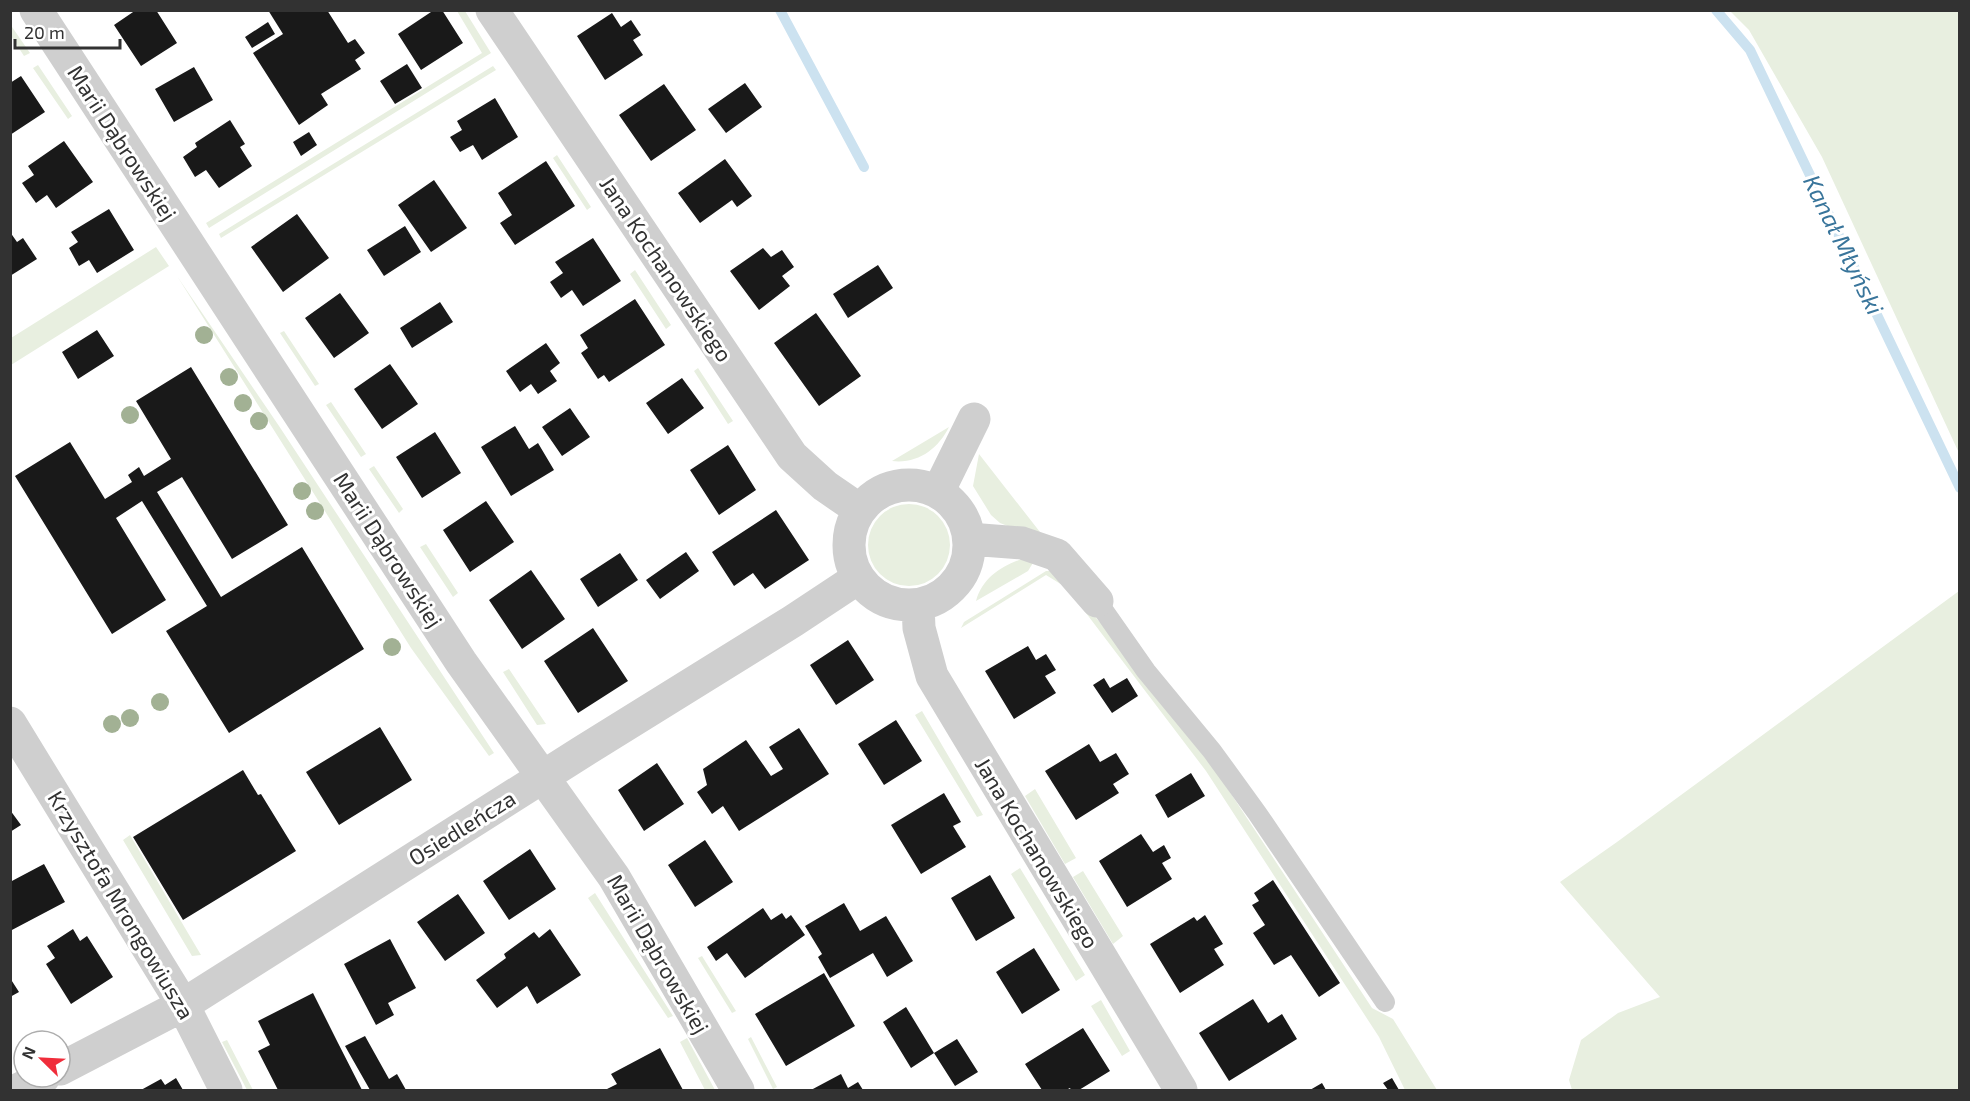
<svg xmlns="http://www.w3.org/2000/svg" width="1970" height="1101" font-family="'Exo 2',sans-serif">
<rect width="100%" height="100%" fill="#fff"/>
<path fill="#e8efe0" d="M457,11H465L491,53L209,228L206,223L482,53Z
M1730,11H1959V453L1822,157L1749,30Z
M10,24L30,53L24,56L11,36Z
M38,65L72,116L68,119L33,68Z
M493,66L496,70L221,238L219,234Z
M557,155L591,207L587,210L553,158Z
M156,247L169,266L11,365V338Z
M635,270L671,325L666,329L630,274Z
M177,276L279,426L494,753L489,756L411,648Z
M284,331L319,384L315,386L280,333Z
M698,368L733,421L728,424L694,371Z
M331,402L366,454L361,457L326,405Z
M949,427C938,449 918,464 892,461Z
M979,454L1047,541L1000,523L991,515L973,486Z
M374,466L403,509L399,513L369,469Z
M868 545a41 41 0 1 1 82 0a41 41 0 1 1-82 0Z
M426,544L458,593L453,597L420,547Z
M1027,557L1036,558L1028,571L976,601C983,576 1004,565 1027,557Z
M1046,571H1055L1112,636L1214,768L1372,1008L1393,1019L1437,1090H1405L1379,1037L1206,771L1067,588L1046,575L961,628L964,622Z
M1959,591V1090H1572L1569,1080L1581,1040L1618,1013L1660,997L1560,882L1617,842Z
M509,669L546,724L537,725L503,672Z
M922,711L983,815L977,817L915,715Z
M1035,789L1076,858L1065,864L1025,796Z
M130,835L201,955L192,956L123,840Z
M1020,868L1085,975L1076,981L1011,874Z
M1083,871L1123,936L1113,944L1073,877Z
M595,893L673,1016L668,1018L588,898Z
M702,956L736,1011L732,1013L698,958Z
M1101,1000L1130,1051L1122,1056L1091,1006Z
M751,1037L777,1087L773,1089L748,1039Z
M687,1038L715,1090H705L680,1042Z
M227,1040L253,1090H247L222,1042Z"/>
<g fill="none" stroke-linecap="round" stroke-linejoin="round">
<path stroke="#cce2f0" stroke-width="10" d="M780,10L864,167
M1716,10L1750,50L1960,488"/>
</g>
<path fill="#191919" d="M136,10H156L177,43L141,66L114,25Z
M268,10H327L348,43L355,39L365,53L355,60L361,69L321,94L328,105L299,125L253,53L283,34Z
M434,10H442L463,43L421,70L398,34Z
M612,13L621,27L631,20L641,35L633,40L643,55L605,80L577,36Z
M268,22L275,34L252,48L245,37Z
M407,64L422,88L395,104L380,81Z
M194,67L213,100L174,122L155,89Z
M21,76L45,112L10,135V83Z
M745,83L762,107L726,133L708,109Z
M664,84L696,130L651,161L619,115Z
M495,98L518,137L482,160L473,145L460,152L450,137L462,130L457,121Z
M230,120L245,144L240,147L252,166L219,188L206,170L195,177L183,157L197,147L195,143Z
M309,132L317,145L301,156L293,142Z
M64,141L93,182L56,208L47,195L36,203L22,183L34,175L28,166Z
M725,159L752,196L737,207L732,200L700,223L678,193Z
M546,161L575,206L515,245L500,223L512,215L498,193Z
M434,180L467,228L431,252L398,205Z
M109,209L134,250L97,273L89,260L79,266L69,248L78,242L71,232Z
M297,214L329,258L283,292L251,247Z
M405,226L421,252L384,276L367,250Z
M10,232L17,242L23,238L37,259L10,276Z
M593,238L621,281L583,306L572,290L561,298L550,282L563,273L555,262Z
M763,248L771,257L782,250L794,267L782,276L790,286L759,310L730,271Z
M878,265L893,288L848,318L833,294Z
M340,293L369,333L334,358L305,318Z
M635,299L665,345L609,382L604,375L598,379L581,353L588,348L580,335Z
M440,302L453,322L412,348L400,328Z
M816,313L861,376L819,406L774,343Z
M97,330L114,356L78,379L62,352Z
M546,343L560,363L550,371L557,381L538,394L531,384L520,392L506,371Z
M390,364L418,404L382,429L354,389Z
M191,367L288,525L232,559L182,477L157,492L221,597L302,547L364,649L229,733L166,631L207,606L142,501L116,518L166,600L112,634L15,476L70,442L105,499L132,482L128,475L139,467L144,476L171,459L136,401Z
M682,378L704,408L668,434L646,403Z
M570,408L590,437L562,456L542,427Z
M515,426L529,449L538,443L554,470L511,496L481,447Z
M435,432L461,473L422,498L396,457Z
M728,445L756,490L719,515L690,470Z
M486,501L514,542L470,572L443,530Z
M776,510L809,560L765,589L753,573L734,586L712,552Z
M686,552L699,571L660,599L646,580Z
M620,553L638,580L598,607L580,579Z
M531,570L565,619L522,649L489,600Z
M593,628L628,681L578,713L544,661Z
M848,640L874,680L836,705L810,665Z
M1028,646L1036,660L1046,654L1056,670L1045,676L1056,693L1014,719L985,671Z
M1104,678L1110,688L1127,678L1138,696L1112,713L1093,685Z
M896,720L922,761L884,785L858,744Z
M380,727L412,780L339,825L306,772Z
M799,728L829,774L739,831L723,806L712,814L697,792L707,785L703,769L746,740L771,776L783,769L769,747Z
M1089,744L1100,762L1116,753L1129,774L1113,784L1119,793L1076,820L1045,771Z
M657,763L684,804L644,831L618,790Z
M243,770L258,795L261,794L296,851L183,920L133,837Z
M1191,773L1205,796L1168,818L1155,795Z
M944,793L961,822L953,826L966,847L921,874L891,825Z
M10,810L21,825L10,832Z
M1141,834L1153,852L1164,845L1171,858L1162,863L1172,879L1127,907L1099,861Z
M705,840L733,882L695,907L668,865Z
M530,849L556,889L509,920L483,881Z
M44,864L65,902L10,931V882Z
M990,875L1015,918L976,941L951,898Z
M1273,880L1340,983L1319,997L1291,955L1274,965L1253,933L1265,925L1252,905L1259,901L1254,893Z
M458,894L485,933L445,961L417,922Z
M844,903L860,931L886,916L913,961L887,977L873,953L830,978L818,957L822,954L805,926Z
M763,908L771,920L782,913L786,919L791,915L805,935L745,978L727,953L716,961L707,947Z
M1205,915L1223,944L1214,949L1224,965L1180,993L1150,944L1194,917L1197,921Z
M73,929L80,941L87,936L113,977L71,1004L46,964L55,958L47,946Z
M550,929L581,975L537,1004L527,986L497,1008L476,980L506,958L504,954L534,932L539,938Z
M390,939L416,988L388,1003L394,1015L376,1025L344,964Z
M1034,948L1060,990L1022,1014L996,972Z
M824,973L855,1026L786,1066L755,1014Z
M10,978L19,992L10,997Z
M313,993L338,1043L362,1090H278L258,1051L270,1045L258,1021Z
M1253,999L1268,1023L1282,1014L1297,1039L1229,1081L1199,1033Z
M906,1007L934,1053L911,1068L883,1022Z
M1083,1028L1110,1071L1079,1090H1071L1070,1088L1066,1090H1042L1025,1064Z
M365,1036L389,1079L397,1074L406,1090H370L345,1046Z
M957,1039L978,1072L955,1086L934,1053Z
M660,1048L683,1090H605L617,1084L611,1074Z
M841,1074L848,1088L858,1082L863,1090H811Z
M176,1078L183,1090H141L161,1079L165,1085Z
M1392,1078L1399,1090H1388L1383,1083Z
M1322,1083L1326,1090H1310Z"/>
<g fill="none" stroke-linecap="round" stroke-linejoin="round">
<path stroke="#cfcfcf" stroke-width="20" d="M1097,601L1146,671L1212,751L1257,813L1385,1002"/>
<path stroke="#cfcfcf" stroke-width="33" d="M36,10L461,662L614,877L738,1090
M492,10L792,456L825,486L860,510
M849 545a60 60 0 1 1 120 0a60 60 0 1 1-120 0Z
M938,492L974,419
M969,539L1022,543L1057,555L1097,601
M918,605L919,628L932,676L1181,1090
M10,723L183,1005L226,1090
M60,1069L183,1005L582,752L793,621L858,578
M17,1090L44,1077"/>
</g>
<g fill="#a2b194">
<circle cx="204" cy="335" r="9"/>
<circle cx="229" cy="377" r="9"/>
<circle cx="243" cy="403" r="9"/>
<circle cx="130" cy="415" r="9"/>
<circle cx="259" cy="421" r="9"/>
<circle cx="302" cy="491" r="9"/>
<circle cx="315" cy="511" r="9"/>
<circle cx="392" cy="647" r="9"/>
<circle cx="160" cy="702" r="9"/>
<circle cx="130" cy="718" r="9"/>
<circle cx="112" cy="724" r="9"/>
</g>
<g text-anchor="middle" stroke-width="6" stroke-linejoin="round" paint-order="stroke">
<g font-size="22" fill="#323232" stroke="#fff">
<text transform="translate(122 143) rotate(57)" y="8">Marii Dąbrowskiej</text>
<text transform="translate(666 269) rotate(56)" y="8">Jana Kochanowskiego</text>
<text transform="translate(388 550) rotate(57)" y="8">Marii Dąbrowskiej</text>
<text transform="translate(462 828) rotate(-32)" y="8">Osiedleńcza</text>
<text transform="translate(1037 853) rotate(59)" y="8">Jana Kochanowskiego</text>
<text transform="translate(121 905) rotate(59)" y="8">Krzysztofa Mrongowiusza</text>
<text transform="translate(658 954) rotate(60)" y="8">Marii Dąbrowskiej</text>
</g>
<g font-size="24" font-style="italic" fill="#39759b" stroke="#fff">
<text transform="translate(1843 245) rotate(64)" y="8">Kanał Młyński</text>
</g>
</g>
<rect width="1970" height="1101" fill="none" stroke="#323232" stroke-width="24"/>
<g transform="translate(42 1059) rotate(294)"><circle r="28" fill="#ffffff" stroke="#adadad" stroke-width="1.5"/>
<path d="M0-4.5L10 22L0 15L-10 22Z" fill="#f02d3b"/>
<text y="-9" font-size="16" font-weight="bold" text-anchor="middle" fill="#323232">N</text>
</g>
<path d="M15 39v9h105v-9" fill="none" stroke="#323232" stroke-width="3"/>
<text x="24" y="39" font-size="18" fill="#323232" stroke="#ffffff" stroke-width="4.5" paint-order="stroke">20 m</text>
</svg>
